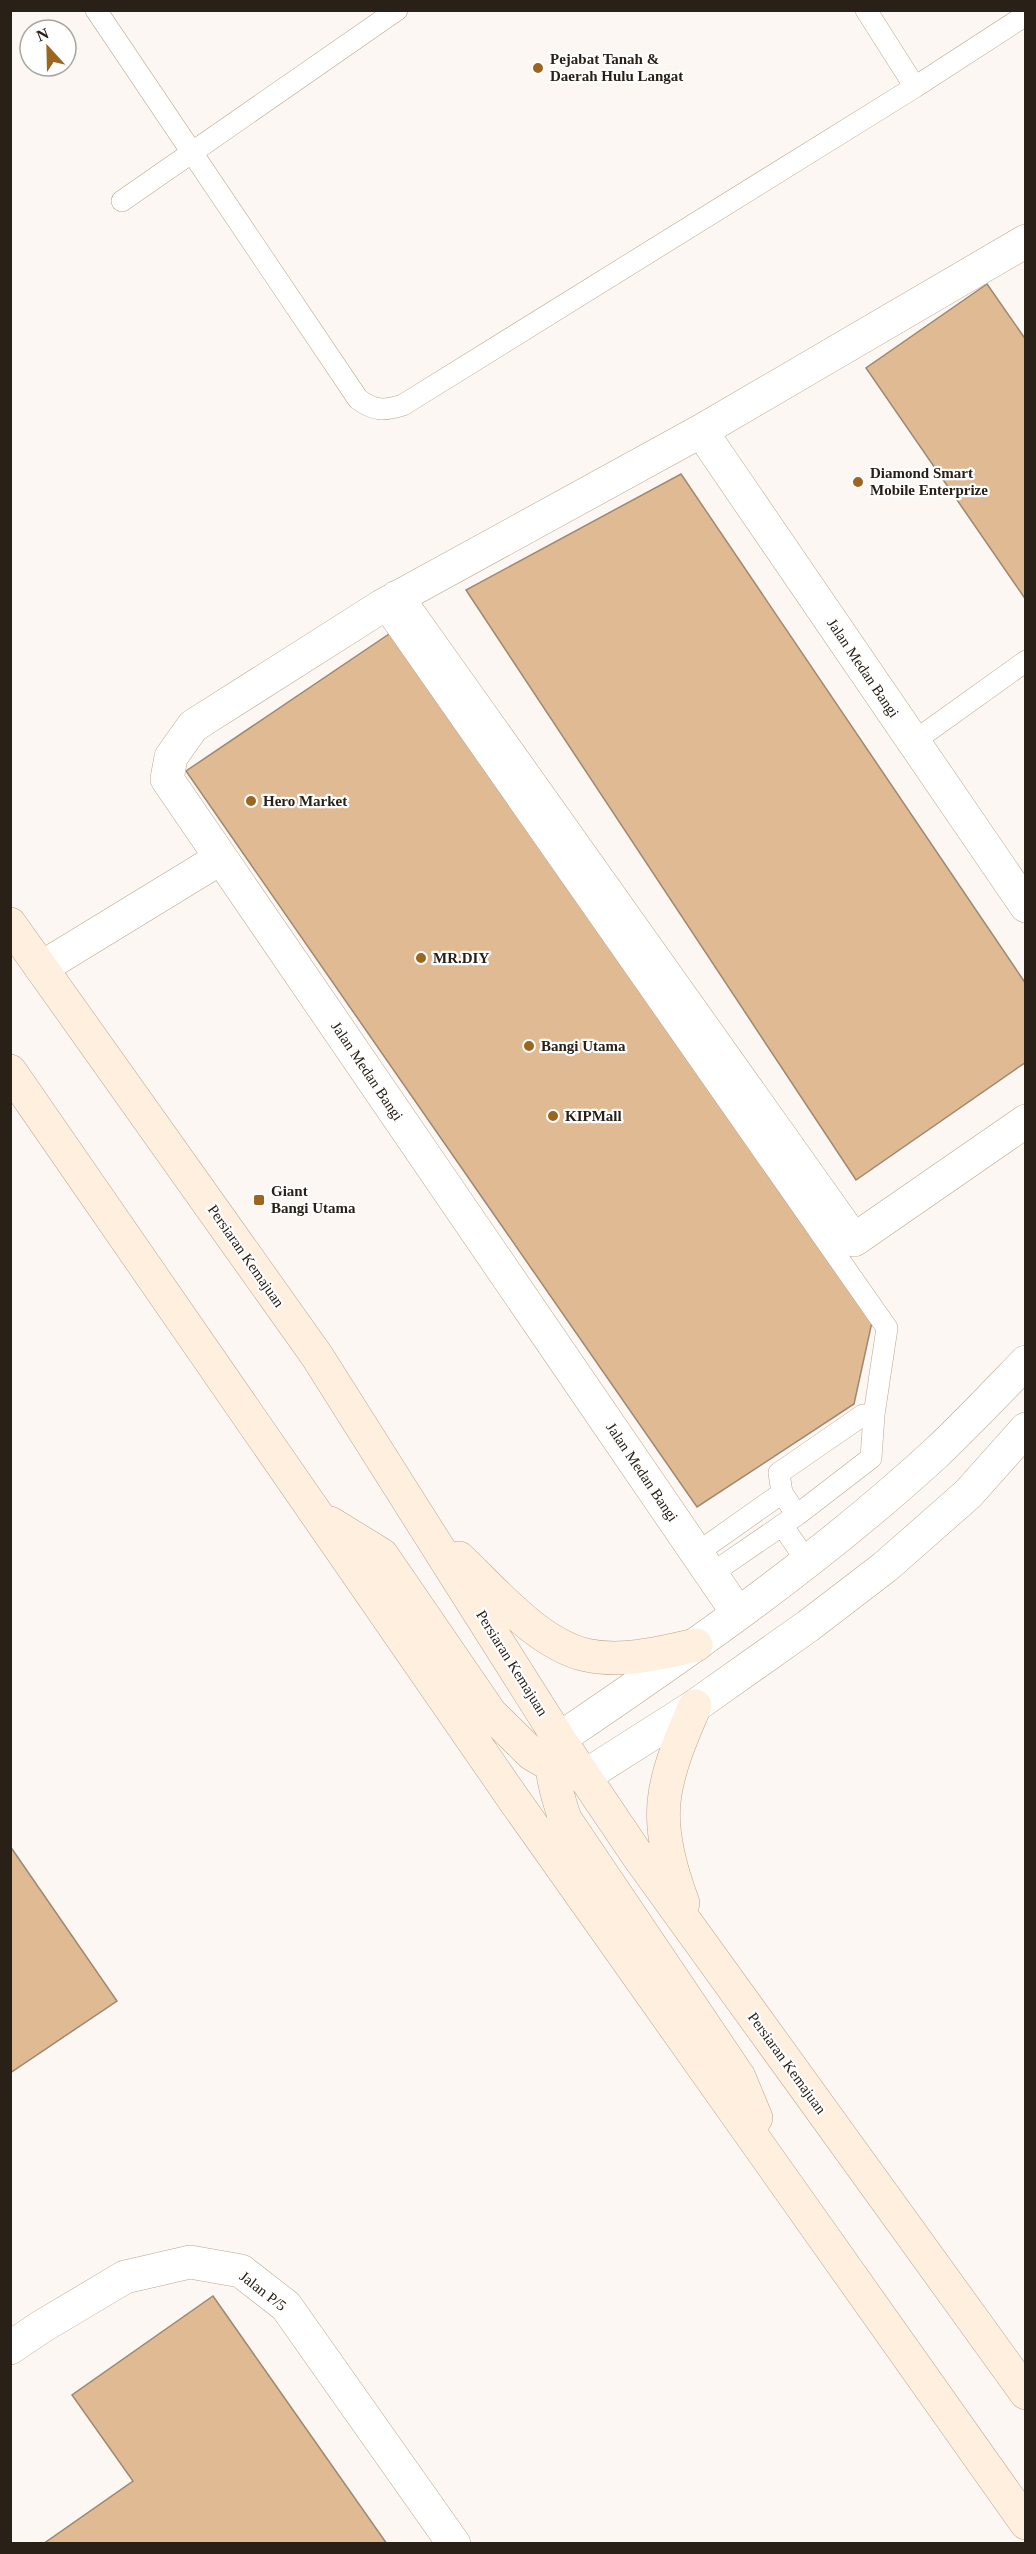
<svg xmlns="http://www.w3.org/2000/svg" width="1036" height="2554" font-family="Georgia,serif">
<rect width="100%" height="100%" fill="#fcf7f2"/>
<path fill="#dfba93" stroke="#9e8871" stroke-width="1.5" d="M987,284L1026,340V600L866,368Z
M681,474L1026,984V1062L856,1180L466,590Z
M395,630L872,1322L854,1404L697,1507L186,771Z
M10,1846L117,2001L10,2073Z
M213,2296L274,2383L387,2544H43L133,2481L72,2395Z"/>
<g fill="none" stroke-linecap="round" stroke-linejoin="round">
<g stroke="#bda68e" stroke-width="22">
<path id="lane" d="M96,10L358,399C374,411 384,411 403,405L915,87L866,10
M915,87L1026,15
M122,201L397,10
M382,606L887,1328L874,1415L871,1458L797,1515L711,1574
M913,742L1026,661
M797,1515L782,1493L779,1473L863,1415H874
M782,1525L806,1560
M697,1553L782,1493"/>
</g>
<g stroke="#bda68e" stroke-width="34">
<path id="street" d="M701,431L1026,906
M397,597L854,1240L1026,1121
M41,968L221,858
M737,1612L167,779L171,757L193,726L382,606L701,431L1026,241
M559,1739C689,1651 821,1559 936,1453C967,1424 996,1393 1026,1362
M585,1776L695,1706L808,1626L885,1567L968,1494L1026,1429
M10,2348L41,2327L125,2277L190,2262L241,2271L286,2306L454,2544"/>
</g>
<g stroke="#bda68e" stroke-width="34">
<path id="secondary" d="M10,924L317,1356L559,1739L638,1856L1026,2393
M10,1071L517,1804L1026,2523
M330,1523L382,1555L491,1714L532,1754L568,1775
M459,1558C494,1591 538,1644 586,1655C622,1663 661,1653 696,1645
M559,1739C545,1764 557,1793 565,1819L739,2077L756,2118
M683,1903C671,1871 659,1829 665,1794C670,1763 683,1734 695,1706"/>
</g>
<use href="#lane" stroke="#fff" stroke-width="21"/>
<use href="#street" stroke="#fff" stroke-width="33"/>
<use href="#secondary" stroke="#feefdf" stroke-width="33"/>
</g>
<g fill="#9c6620" stroke="#fff" stroke-width="2">
<circle cx="538" cy="68" r="6"/>
<circle cx="858" cy="482" r="6"/>
<circle cx="251" cy="801" r="6"/>
<circle cx="421" cy="958" r="6"/>
<circle cx="529" cy="1046" r="6"/>
<circle cx="553" cy="1116" r="6"/>
<rect x="253" y="1194" width="12" height="12" rx="3"/>
</g>
<g text-anchor="middle" stroke-width="4.5" stroke-linejoin="round" paint-order="stroke">
<g font-size="15" font-weight="bold" fill="#292017" stroke="#fff" text-anchor="start">
<text x="550" y="64">Pejabat Tanah &amp;<tspan x="550" dy="17">Daerah Hulu Langat</tspan></text>
<text x="870" y="478">Diamond Smart<tspan x="870" dy="17">Mobile Enterprize</tspan></text>
<text x="263" y="806">Hero Market</text>
<text x="433" y="963">MR.DIY</text>
<text x="541" y="1051">Bangi Utama</text>
<text x="565" y="1121">KIPMall</text>
<text x="271" y="1196">Giant<tspan x="271" dy="17">Bangi Utama</tspan></text>
</g>
<g font-size="15" fill="#292017" stroke="#fff">
<text transform="translate(863 668) rotate(56)" y="5">Jalan Medan Bangi</text>
<text transform="translate(367 1071) rotate(56)" y="5">Jalan Medan Bangi</text>
<text transform="translate(246 1256) rotate(55)" y="5">Persiaran Kemajuan</text>
<text transform="translate(642 1472) rotate(56)" y="5">Jalan Medan Bangi</text>
<text transform="translate(512 1663) rotate(58)" y="5">Persiaran Kemajuan</text>
<text transform="translate(787 2063) rotate(54)" y="5">Persiaran Kemajuan</text>
<text transform="translate(263 2291) rotate(38)" y="5">Jalan P/5</text>
</g>
</g>
<rect width="1036" height="2554" fill="none" stroke="#292017" stroke-width="24"/>
<g transform="translate(48 48) rotate(338)"><circle r="28" fill="#ffffff" stroke="#a9a6a2" stroke-width="1.5"/>
<path d="M0-4.5L10 22L0 15L-10 22Z" fill="#9c6620"/>
<text y="-9" font-size="16" font-weight="bold" text-anchor="middle" fill="#292017">N</text>
</g>
</svg>
